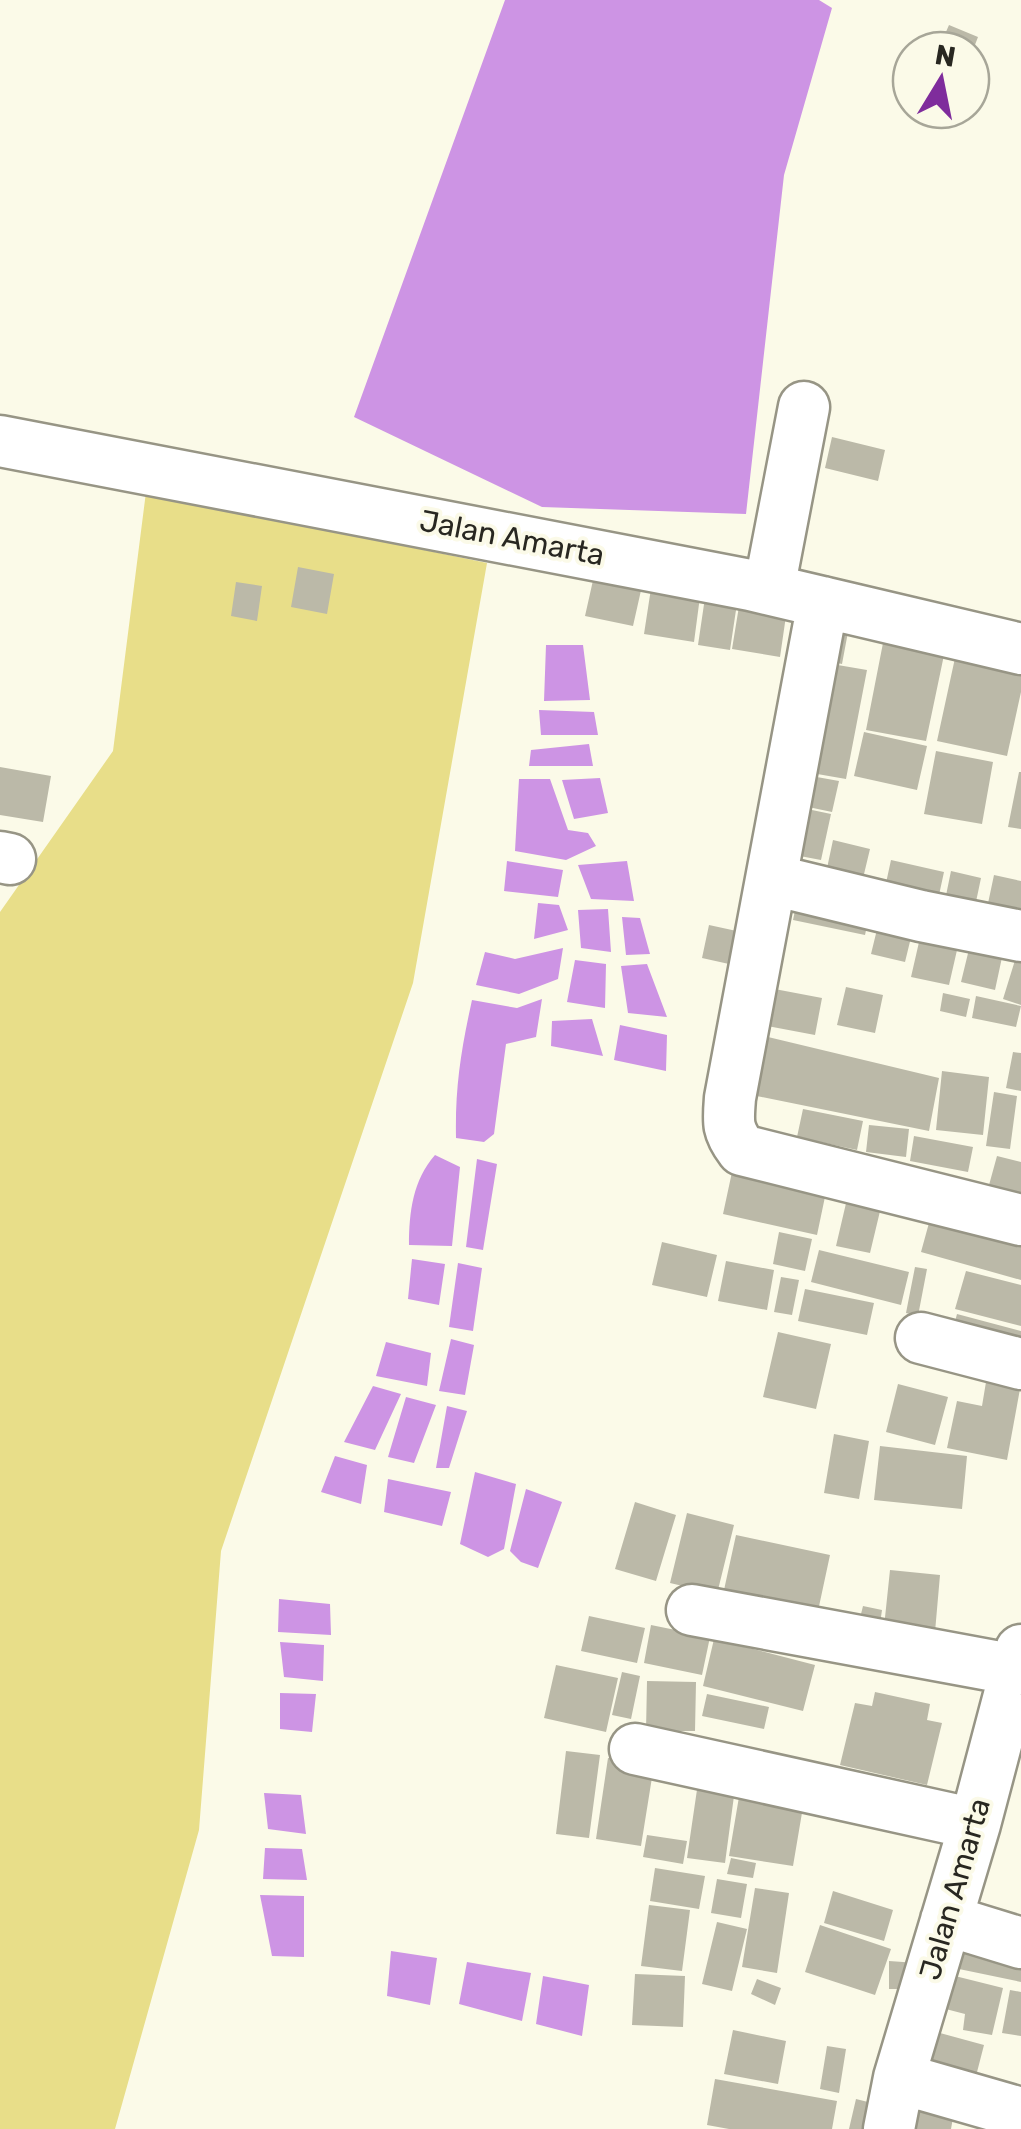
<svg xmlns="http://www.w3.org/2000/svg" width="1021" height="2129" font-family="Rubik,sans-serif">
<rect width="100%" height="100%" fill="#fbfae8"/>
<path fill="#e8de89" d="M146,492L487,563L413,983L221,1551L199,1830L115,2129H0V912L113,751Z"/>
<path fill="#cd94e4" d="M505,0H819L832,8L784,175L746,514L542,507L354,417Z
M546,645H583L590,700L544,701Z
M539,710L594,712L598,735H541Z
M589,744L593,766H529L531,750Z
M600,778L608,813L574,819L562,780Z
M519,779H550L568,830L588,833L596,846L566,860L515,851Z
M507,861L563,870L558,897L504,891Z
M627,861L634,901L591,899L578,865Z
M538,903L559,905L568,930L534,939Z
M608,909L611,952L581,948L578,910Z
M622,917L640,918L650,954L626,955Z
M563,948L558,979L519,994L476,985L485,952L515,959Z
M575,960L606,964L605,1008L567,1002Z
M647,964L667,1017L628,1013L621,966Z
M542,999L536,1037L506,1044L494,1134L484,1142L456,1138C455,1087 461,1050 472,1000L517,1008Z
M592,1019L603,1056L551,1046L552,1021Z
M620,1025L667,1035L666,1071L614,1060Z
M435,1155L460,1167L452,1246L409,1245C409,1212 413,1180 435,1155Z
M477,1159L497,1164L483,1250L466,1247Z
M412,1259L445,1264L439,1305L408,1299Z
M458,1263L482,1268L473,1331L449,1327Z
M451,1339L474,1345L465,1395L439,1391Z
M386,1342L431,1353L427,1386L376,1376Z
M373,1386L401,1394L375,1450L344,1442Z
M406,1397L436,1405L414,1463L388,1457Z
M447,1406L467,1411L449,1468H436Z
M335,1456L367,1465L361,1504L321,1492Z
M475,1472L516,1484L504,1549L488,1557L460,1544Z
M388,1479L451,1492L442,1526L384,1512Z
M526,1489L562,1502L538,1568L521,1562L510,1551Z
M279,1599L330,1604L331,1635L278,1632Z
M280,1642L324,1645L323,1681L284,1677Z
M280,1693L316,1694L312,1732L280,1729Z
M264,1793L301,1795L306,1834L268,1829Z
M265,1848L302,1849L307,1880L263,1879Z
M260,1895L304,1896V1957L272,1956Z
M391,1951L437,1958L430,2005L387,1996Z
M467,1962L531,1973L522,2021L459,2004Z
M543,1976L589,1985L582,2036L536,2024Z"/>
<path fill="#bbb9a8" d="M949,25L978,37L973,50H938Z
M832,437L885,450L878,481L825,468Z
M298,567L334,574L327,614L291,607Z
M596,567L644,577L633,626L585,616Z
M236,582L262,586L257,621L231,616Z
M652,582L701,589L694,642L644,634Z
M707,584L739,590L730,650L698,645Z
M741,594L788,602L780,657L732,649Z
M827,628L848,632L842,664L820,659Z
M883,643L944,655L926,741L866,730Z
M955,658L1021,672V692L1007,756L937,741Z
M820,662L867,670L846,779L800,771Z
M864,732L927,746L917,790L854,776Z
M936,751L993,762L982,824L924,814Z
M0,767L51,776L43,822L0,815Z
M1019,772H1021V829L1008,827Z
M800,774L839,781L832,812L794,804Z
M793,806L831,814L821,860L784,853Z
M833,840L870,849L859,895L823,887Z
M891,860L944,872L934,918L881,906Z
M951,871L981,878L973,916L943,910Z
M994,875L1021,881V935L983,927Z
M799,891L871,907L865,935L793,920Z
M881,913L915,921L905,962L871,954Z
M709,925L755,935L747,968L702,958Z
M922,929L960,937L949,985L911,977Z
M971,941L1004,948L995,990L961,982Z
M1016,957L1021,958V1005L1003,999Z
M764,987L822,998L815,1035L757,1024Z
M846,987L883,995L875,1033L837,1025Z
M943,993L970,999L966,1017L940,1011Z
M976,996L1021,1006L1016,1027L972,1018Z
M768,1037L939,1078L929,1131L752,1095Z
M1013,1052L1021,1053V1091L1006,1088Z
M942,1071L989,1077L983,1135L936,1130Z
M994,1092L1017,1096L1010,1149L986,1146Z
M803,1109L863,1121L857,1150L797,1137Z
M869,1125L909,1129L906,1157L866,1152Z
M914,1136L973,1147L968,1172L910,1161Z
M997,1156L1021,1162V1205L986,1196Z
M732,1172L826,1192L817,1235L723,1214Z
M847,1199L881,1207L870,1253L836,1246Z
M932,1212L1021,1236V1280L921,1252Z
M779,1232L812,1239L805,1271L773,1264Z
M662,1242L717,1255L707,1297L652,1285Z
M819,1250L909,1272L901,1305L811,1282Z
M726,1261L774,1270L767,1310L718,1301Z
M915,1267L927,1269L918,1316L906,1313Z
M966,1271L1021,1285V1326L955,1309Z
M781,1277L799,1280L792,1315L774,1312Z
M805,1289L874,1303L867,1335L798,1321Z
M957,1314L1021,1331V1363L949,1344Z
M778,1332L831,1344L816,1409L763,1397Z
M986,1382L1020,1389L1007,1460L947,1448L957,1401L982,1406Z
M898,1384L948,1397L935,1445L886,1432Z
M834,1434L869,1441L859,1499L824,1493Z
M880,1446L967,1456L962,1509L874,1500Z
M635,1502L676,1515L656,1581L615,1569Z
M687,1513L734,1525L717,1594L670,1583Z
M736,1535L830,1555L818,1611L724,1590Z
M890,1570L940,1575L935,1632L884,1627Z
M863,1606L882,1610L880,1624L860,1618Z
M589,1616L645,1628L637,1663L581,1651Z
M651,1625L710,1637L702,1675L644,1663Z
M714,1639L815,1665L803,1711L703,1686Z
M556,1665L618,1678L606,1732L544,1718Z
M622,1672L640,1676L631,1719L612,1715Z
M647,1681L696,1682L695,1731H646Z
M875,1692L930,1704L927,1720L942,1723L927,1785L840,1765L855,1703L872,1706Z
M707,1694L769,1707L764,1729L702,1716Z
M566,1751L600,1755L589,1838L556,1834Z
M608,1758L654,1765L641,1846L596,1839Z
M699,1776L736,1781L725,1863L687,1858Z
M741,1785L805,1795L793,1866L729,1856Z
M647,1835L687,1841L683,1864L643,1857Z
M731,1858L756,1863L753,1878L727,1874Z
M655,1868L705,1876L699,1909L650,1901Z
M717,1879L747,1884L741,1918L711,1913Z
M755,1888L789,1893L777,1973L742,1967Z
M833,1891L893,1910L884,1941L824,1923Z
M649,1905L690,1910L682,1971L641,1966Z
M717,1922L747,1929L732,1991L702,1984Z
M820,1925L891,1949L875,1995L805,1972Z
M965,1937L1021,1949V1982L959,1969Z
M889,1961L917,1963L916,1989H889Z
M635,1974L685,1976L683,2027L632,2025Z
M947,1974L1003,1988L992,2035L963,2030L965,2014L938,2007Z
M757,1979L781,1988L775,2005L751,1994Z
M1010,1990L1021,1992V2036L1002,2033Z
M733,2030L786,2041L778,2084L724,2074Z
M929,2030L984,2045L976,2076L920,2060Z
M827,2046L846,2049L839,2093L820,2089Z
M715,2079L837,2101L832,2129H729L707,2125Z
M908,2091L956,2101L951,2129H911Z
M856,2099L884,2106L878,2129H849Z"/>
<g fill="none" stroke-linecap="round" stroke-linejoin="round">
<g stroke="#979585" stroke-width="55">
<path id="minor" d="M0,441L750,585L1021,649
M769,589L804,407
M823,602L730,1098C728,1123 727,1130 742,1150L1021,1220
M0,857L10,859
M773,880L921,916L1021,936
M921,1338L1021,1364
M692,1610L1016,1670
M635,1749L975,1824
M946,1920L1021,1943
M899,2078L1021,2113
M889,2129L899,2078L975,1824L1021,1650"/>
</g>
<use href="#minor" stroke="#fff" stroke-width="50"/>
</g>
<g text-anchor="middle" stroke-width="8" stroke-linejoin="round" paint-order="stroke">
<g font-size="30" fill="#282721" stroke="#fbfae8">
<text transform="translate(512 538) rotate(11)" y="10">Jalan Amarta</text>
<text transform="translate(955 1889) rotate(-74)" y="10">Jalan Amarta</text>
</g>
</g>
<g transform="translate(941 80) rotate(10)"><circle r="48" fill="#fbfae8" stroke="#a7a698" stroke-width="2.5"/>
<path d="M0-8L18 38L0 25L-18 38Z" fill="#7f2c9c"/>
<text y="-15" font-size="28" font-weight="bold" text-anchor="middle" fill="#282721">N</text>
</g>
</svg>
